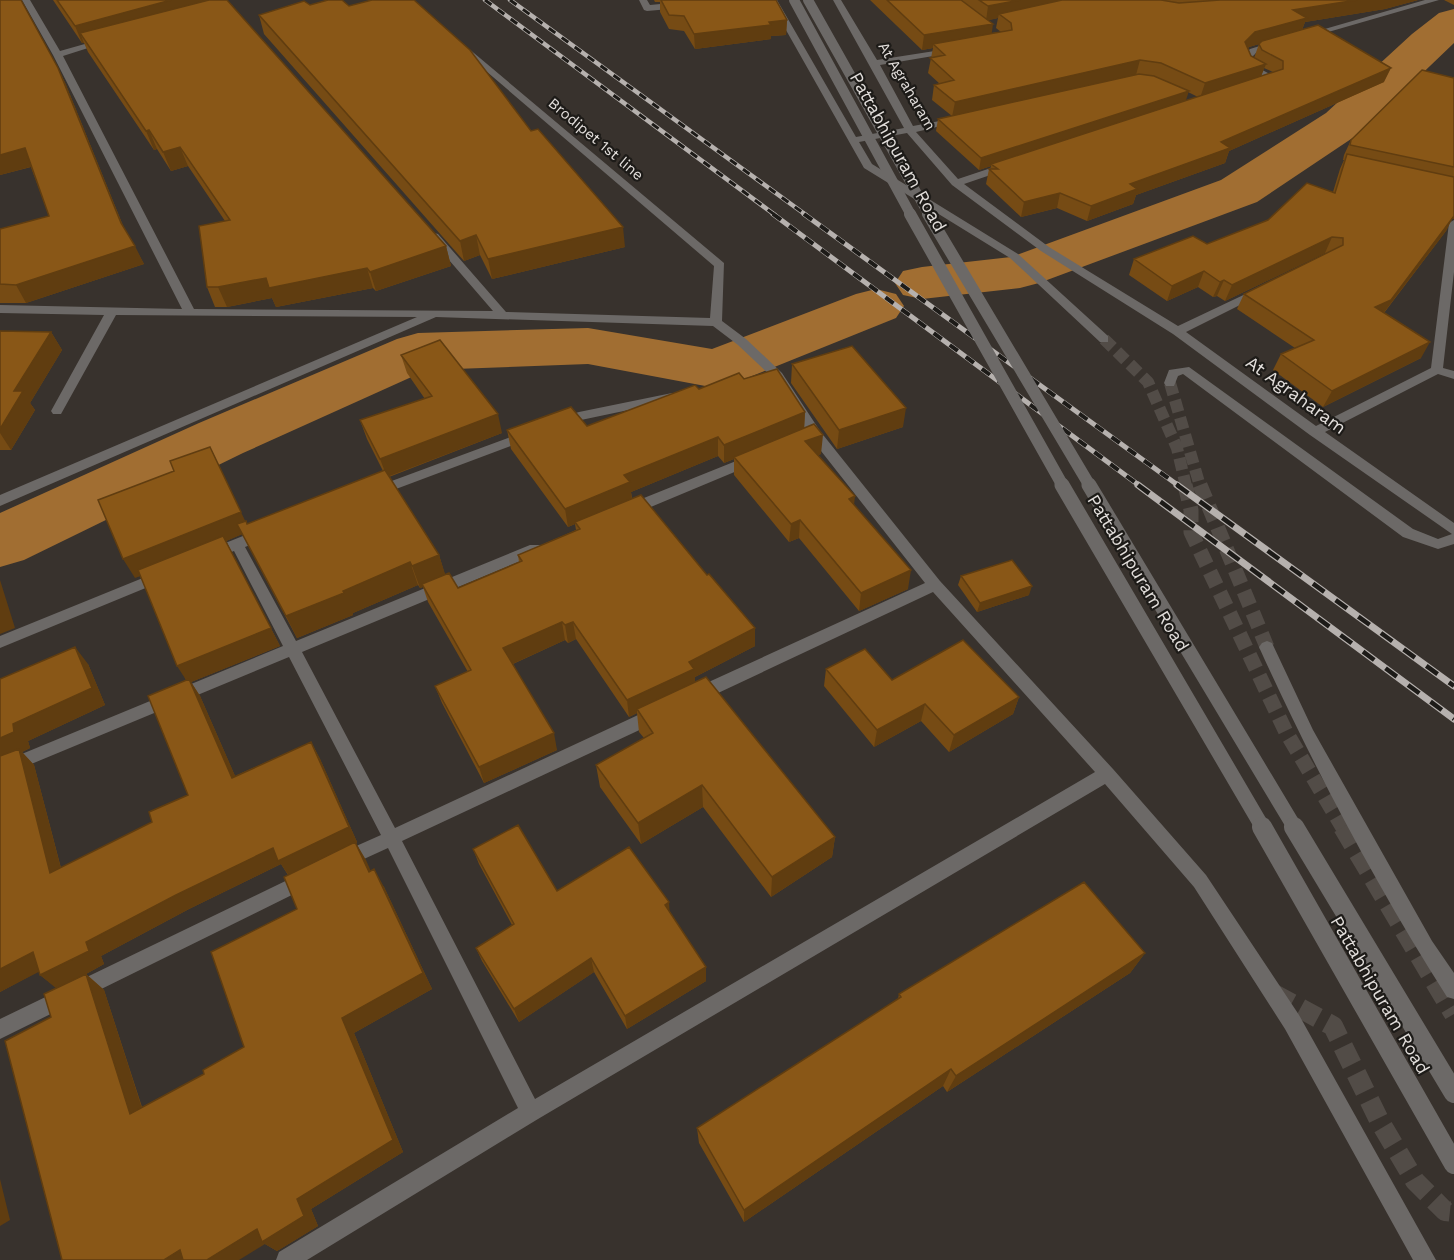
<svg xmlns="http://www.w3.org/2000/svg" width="1454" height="1260" font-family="'Work Sans',sans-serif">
<rect width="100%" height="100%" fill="#38322d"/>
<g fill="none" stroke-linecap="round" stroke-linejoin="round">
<path fill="#a16e32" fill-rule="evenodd" d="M1454,9V43L1360,133L1257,202L1039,283L1020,288L922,299L903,295L895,283L903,271L922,267L1011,257L1221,180L1326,113L1412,34L1439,13Z
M876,289L896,294L904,306L896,318L737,382L716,388L588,364L427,370L243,453L24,560L0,567V513L199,423L397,339L418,333L588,328L712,349L856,294Z"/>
<path stroke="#524c47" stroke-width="12" stroke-dasharray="12 6" stroke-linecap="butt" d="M1104,339L1148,382L1177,448L1186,486
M1170,383L1200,486"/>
<path stroke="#524c47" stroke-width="15" stroke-dasharray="15 8" stroke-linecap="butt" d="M1185,485L1191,510V532L1286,732L1343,828
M1200,485L1267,647"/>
<path stroke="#524c47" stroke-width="20" stroke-dasharray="20 10" stroke-linecap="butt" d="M1343,827L1454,1014
M1274,994L1333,1026L1380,1122L1415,1181L1445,1211L1454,1212"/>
<path fill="#6c6967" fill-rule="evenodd" d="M22,0H30L60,51L106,38L110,41L63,56L194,309L493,311L430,238L429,236L434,233L438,234L506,312L710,318L714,266L459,48L458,46L462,43L724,263L722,321L746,339L782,373L820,431L940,581L1113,769L1206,875L1299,1015L1436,1260H1413L1285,1029L1194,887L1105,784L538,1119L307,1260H276L279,1252L518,1108L388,848L342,869L336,867L333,861L336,855L381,835L289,657L0,777V763L283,646L234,551L213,559L206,554L208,550L258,530H268L270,534L268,538L245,547L296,641L530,545H540L542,549L540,553L302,652L395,828L651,709L657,707L663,709L665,714L663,719L402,841L535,1099L1095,772L933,592L701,701L695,702L689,701L687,696L689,691L925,583L810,437L774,379L738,345L713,326L436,317L0,506V495L417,317L116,315L61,414H53L51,411L104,315L0,313V305L182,309L53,55Z
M639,0H647L650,5L681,2L685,5L681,8L647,11L644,10Z
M769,0H777L856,137L904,128L833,0H841L877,60L954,48L955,50L951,53L880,65L913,126L956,118L961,121L916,132L958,179L1003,164H1011V168L964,184L1049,247L1178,326L1254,290H1262V294L1186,332L1316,426L1431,368L1449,223L1454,220V272L1443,368L1454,371V379L1438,374L1325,432L1454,523V544L1438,549L1403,537L1183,374L1178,376L1174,386H1166L1164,383L1169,370L1189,367L1413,529L1438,539L1452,534L1310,435L1173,334L1041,251L952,185L907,133L859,142L872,164L1018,254L1108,336V342H1100L1010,258L864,168Z
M1425,0H1439L1311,37L1304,35Z
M1276,41L1280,44L1279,46L1256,53L1251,58L1255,66L1279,79L1267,85H1261V81L1266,79L1248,70L1241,58L1250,49Z
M672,393L678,397L676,400L581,420L561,426L555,422L556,419L579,412Z
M527,431L533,435L532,438L380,495H370L368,492L370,489Z
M751,455L756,457L758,460L756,463L634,514H624L622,510L624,506Z
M160,571L165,572L167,576L165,580L0,648V636Z
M1267,641L1272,643L1313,730L1432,941L1454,973V999L1447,997C1377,887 1313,766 1259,647L1262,643Z
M304,872L310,874L313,880L310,886L0,1039V1019Z"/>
<g stroke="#b6b1ae" stroke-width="4.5">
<path id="rail-far2" d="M485,0L775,215
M510,0L806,215"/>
</g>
<g stroke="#b6b1ae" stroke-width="5">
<path id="rail-far1" d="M773,214L1140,486
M804,214L1179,486"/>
</g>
<g stroke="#b6b1ae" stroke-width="7">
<path id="rail" d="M1138,485L1454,719
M1177,485L1454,686"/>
</g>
<use href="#rail-far2" stroke="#1d1b18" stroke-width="3" stroke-dasharray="8" stroke-linecap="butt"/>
<use href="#rail-far1" stroke="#1d1b18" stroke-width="4" stroke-dasharray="10" stroke-linecap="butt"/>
<use href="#rail" stroke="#1d1b18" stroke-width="4.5" stroke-dasharray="14" stroke-linecap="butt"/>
<path stroke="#6c6967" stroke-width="10" d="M794,0L911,215
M808,0L929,215"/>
<path stroke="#6c6967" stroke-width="12" d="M910,214L1063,486
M928,214L1090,486"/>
<path stroke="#6c6967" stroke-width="15" d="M1062,485L1263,828
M1089,485L1295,828"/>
<path stroke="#6c6967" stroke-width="20" d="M1262,827L1454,1164
M1294,827L1454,1093"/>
</g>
<path fill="#764b14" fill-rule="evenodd" d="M0,0L58,68L66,85L124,228L144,264L26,303H0V229L49,216L31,167L0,175Z
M53,0H227L446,246L451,266L376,291L373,288L276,307L272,298L227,307H215L207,287L225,221L188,166L171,171L157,149L154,150L88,52L84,43H82Z
M654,0H776L787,20L786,35L771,36V39L695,49L684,31L669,29L660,12V2H655Z
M870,0H1418L1385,9L1305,22L1302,30L1384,82L1229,151L1225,163L1136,195L1133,204L1087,221L1057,208L1021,217L986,184L989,169H990L991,166L979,170L936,131L938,119L952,116L932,100L934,85L940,84L928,73L933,48L922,50ZM998,18L996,28L1001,32L991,33L988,20ZM1259,44L1254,58L1251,56L1248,48L1249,47ZM1264,68L1273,72L1261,76ZM1188,92L1198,97L1185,101Z
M1444,0H1454V5Z
M310,5L349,6L531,131L625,247L492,279L480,255L464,261L264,34L259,15Z
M1454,78V219H1452L1446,231L1384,313L1421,358L1323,407L1273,370L1281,354L1295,348L1237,309L1244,294L1327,253H1325L1225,301L1217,296L1213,297L1198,287L1167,301L1129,275L1134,259L1207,244L1268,220L1333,192L1340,169L1344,160H1343L1344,155L1351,140Z
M0,331L51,332L62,350L30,403L35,410L11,450H0Z
M401,355L502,433L389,477L439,555L445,575L458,588L519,562L518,555L576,530L575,524L568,527L511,449L507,430L587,426L699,389L744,379L805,412L804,428L821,454L818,455L854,505L908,589L859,611L799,538L789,542L734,475V459L724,463L718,456L631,492L632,498L707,575L755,628V646L695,677V682L835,837L832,857L771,897L703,807L641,844L600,787L596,765L644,738L639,732L637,713L629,717L576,639L568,643L565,640L513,664L557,750L484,783L442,703L435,686L468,672L428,602L423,587L420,588L418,585L353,613V615L297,638L242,534L226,541L280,646L191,682L200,696L235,776L311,742L320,759L357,842L356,843L370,871L384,887L432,989L354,1033L403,1152L311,1209L318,1226L277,1251L265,1244L51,1017L57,988L40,975L39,971L0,992V679L88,664L105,705L28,741L30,748L22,752L34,765L61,868L152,822L188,795L186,680L140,576L135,578L247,524L383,471L367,439L360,420L425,399L407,373ZM281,864L288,875L297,909L244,1047L204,1074L142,1107L104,990L86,974L104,964L101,956L189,909Z
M792,364L903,427L837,449L791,383Z
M961,576L1029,595L977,612L958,585Z
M826,669L892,680L1019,697L1013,714L949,752L921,721L874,747L824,686Z
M473,849L557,891L670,912L706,967V981L627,1029L594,972L519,1022L482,961L476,948L512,925L479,864Z
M1145,953L1130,973L947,1092L943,1086L744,1222L699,1143L697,1128L898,999L899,994Z"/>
<path fill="#603d10" d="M171,0H221L80,33L84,43H82L75,26Z
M1020,0H1090L999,14L998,18L986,21L988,6Z
M1357,0H1418L1385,9L1305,22L1301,32L1249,47L1239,56L1245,42L1255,32L1293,10Z
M787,20L786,35L771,36V39L695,49L694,34L769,22Z
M993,24L991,39L933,44V48L922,50L924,35Z
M1140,60L1136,75L952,117L955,102Z
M1266,64L1260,79L1200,98L1205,83Z
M58,68L66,85L129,242L121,223Z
M1391,68L1384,82L1229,151L1225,163L1136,195L1133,204L1087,221L1091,206L1130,184L1221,142Z
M1189,91L1185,103L991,164V166L979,170L981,158Z
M149,130L157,149L154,150L146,131Z
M180,147L188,166L171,171L163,152Z
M25,148L34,166L0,175V155Z
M1060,193L1057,208L1021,217L1024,202Z
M1454,210V219H1452L1446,231L1382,315L1375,307Z
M623,227L625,247L492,279L488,259Z
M476,235L480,255L464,261L460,241Z
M1332,237L1325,253L1225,301L1232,285Z
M135,246L144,264L26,303L16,285Z
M446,246L451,266L376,291L370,272Z
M367,268L373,288L276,307L272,298L227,307L218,287L266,278Z
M1204,271L1198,287L1167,301L1172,286Z
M1224,280L1217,296L1213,297L1220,282Z
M51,332L62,350L30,403L35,410L11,450L0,433V429L14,391Z
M1430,342L1421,358L1323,407L1332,391Z
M906,408L903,427L837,449L839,430Z
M805,412L804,431L734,457V459L724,463V445Z
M498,414L502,433L387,477L380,459Z
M823,435L821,454L804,460L805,441Z
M718,437V456L631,492L632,501L575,522V524L568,527L565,509L624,475Z
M210,447L250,531L226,541L280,646L191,682L200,696L243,794L232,778L188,683L177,666L226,541L135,578L123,559Z
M855,496L853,515L849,499Z
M800,520L799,538L789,542L791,524Z
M439,555L446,577L422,584L423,587L420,588L412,566Z
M410,562L418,585L353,613V615L297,638L286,616Z
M911,570L908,589L859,611L861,593Z
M0,580L15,628L0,634Z
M1032,586L1029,595L977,612L980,603Z
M562,622L565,640L508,666L503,648Z
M573,622L576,639L568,643L565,625Z
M755,628V646L695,677V686L637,709V713L629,717L627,700L689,662Z
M75,647L88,664L105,705L28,741L30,748L22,752L34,765L66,888L50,873L0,762V738L13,724Z
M1019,697L1013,714L949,752L954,735Z
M925,704L921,721L874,747L877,730Z
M554,733L557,750L484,783L479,767Z
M311,742L320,759L357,842L356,843L366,860L379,890L289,876L281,864L189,909L101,956L104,964L86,974L104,990L148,1127L130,1114L57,989L40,975L86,942L176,895Z
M702,785L703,807L641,844L638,823Z
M835,837L832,857L771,897L772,877Z
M374,869L384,887L432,989L354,1033L403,1152L311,1209L318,1226L277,1251L265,1244L239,1260H207L257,1229L297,1199L342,1018Z
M669,902L670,917L665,905Z
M33,952L50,966L0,992V969Z
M1145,953L1130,973L947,1092L956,1076Z
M591,958L594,972L519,1022L514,1009Z
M706,967V981L627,1029L625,1016Z
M951,1069L943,1086L744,1222V1210Z
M0,1179L10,1220L0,1226Z
M180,1250L197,1260H164Z"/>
<path fill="#895717" stroke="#603d10" stroke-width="1.5" d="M0,0H21L58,68L121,223L135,246L16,285L0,284V229L49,216L25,148L0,155Z
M57,0H171L75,26Z
M209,0H227L446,246L370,272L367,268L269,288L266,278L218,287H207L199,226L230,220L180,147L163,152L149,130L146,131L80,33Z
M328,0H342L349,6L372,0H414L470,50L531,131L538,129L623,227L488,259L476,235L460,241L259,15L304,1L310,5Z
M661,0H776L787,20L769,22L771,25L694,34L684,16L669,15Z
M887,0H961L993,24L924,35Z
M979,0H1020L988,6Z
M1062,0H1161L1179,3L1220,0H1357L1293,10L1307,18L1255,32L1245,42L1251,56L1266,64L1205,83L1161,63L1140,60L955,102L934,85L954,80L930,58L945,55L933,44L1012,30L1011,23L999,14Z
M1318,25L1391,68L1221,142L1230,148L1130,184L1137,189L1091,206L1060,193L1024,202L989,169H998L991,164L1283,69V61L1262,50L1259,44L1262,41Z
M1422,70L1454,78V167L1350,145L1351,140Z
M1139,74L1154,76L1189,91L981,158L938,119Z
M1347,154L1454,177V216L1391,300L1375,307L1430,342L1332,391L1281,354L1314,340L1244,294L1343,245V238L1332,237L1232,285L1224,280L1220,282L1204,271L1172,286L1134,259L1193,236L1207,244L1268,220L1307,183L1335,193Z
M0,331L51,332L14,391H23L0,429Z
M440,340L498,414L380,459L360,420L432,396L401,355Z
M852,346L906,408L839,430L792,364Z
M777,369L805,412L724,445L718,437L624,475L630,482L565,509L507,430L571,407L587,426L695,385L699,389L739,373L744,379Z
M814,424L823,435L805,441L855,496L849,499L911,570L861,593L800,520L791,524L734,457Z
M210,447L241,512L123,559L98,500L174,471L170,461Z
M385,470L439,555L412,566L410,562L343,591L344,593L286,616L237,524L246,521L247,524Z
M641,495L707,575L709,574L755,628L689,662L694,669L627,700L573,622L565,625L562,622L503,648L554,733L479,767L435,686L471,670L422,584L449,573L458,588L522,561L518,555L580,529L575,522Z
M223,536L271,628L177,666L138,570Z
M1012,560L1032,586L980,603L961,576Z
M963,640L1019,697L954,735L925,704L877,730L826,669L865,649L892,680Z
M75,647L92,688L13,724L14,732L0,738V679Z
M706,677L835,837L772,877L702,785L638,823L596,765L653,733L637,709Z
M189,679L232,778L311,742L349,827L278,861L273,848L176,895L86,942L89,951L40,975L33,952L0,969V756L19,749L50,873L152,822L149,812L188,795L148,696Z
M518,825L557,891L629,847L669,902L665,905L706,967L625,1016L591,958L514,1009L476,948L514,924L473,849Z
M355,842L369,872L374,869L423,973L342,1018L393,1140L297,1199L304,1216L262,1242L257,1229L207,1260H183L180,1250L164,1260H62L5,1041L51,1017L44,994L86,974L130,1114L204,1074L203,1070L244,1047L211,952L297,909L284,877Z
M1084,882L1145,953L956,1076L951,1069L744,1210L697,1128L901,997L899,994Z"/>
<g text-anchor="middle" stroke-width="4.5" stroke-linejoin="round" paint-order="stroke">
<g font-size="15" fill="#e2dedb" stroke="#1d1b18">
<text transform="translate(907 86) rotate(60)" y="5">At Agraharam</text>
<text transform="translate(596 139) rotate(40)" y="5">Brodipet 1st line</text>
</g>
<g font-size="18" fill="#e2dedb" stroke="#1d1b18">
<text transform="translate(898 152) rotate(61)" y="6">Pattabhipuram Road</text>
<text transform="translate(1296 395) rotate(36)" y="6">At Agraharam</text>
<text transform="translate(1138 573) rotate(59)" y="6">Pattabhipuram Road</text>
<text transform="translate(1380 995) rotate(60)" y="6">Pattabhipuram Road</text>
</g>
</g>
</svg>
